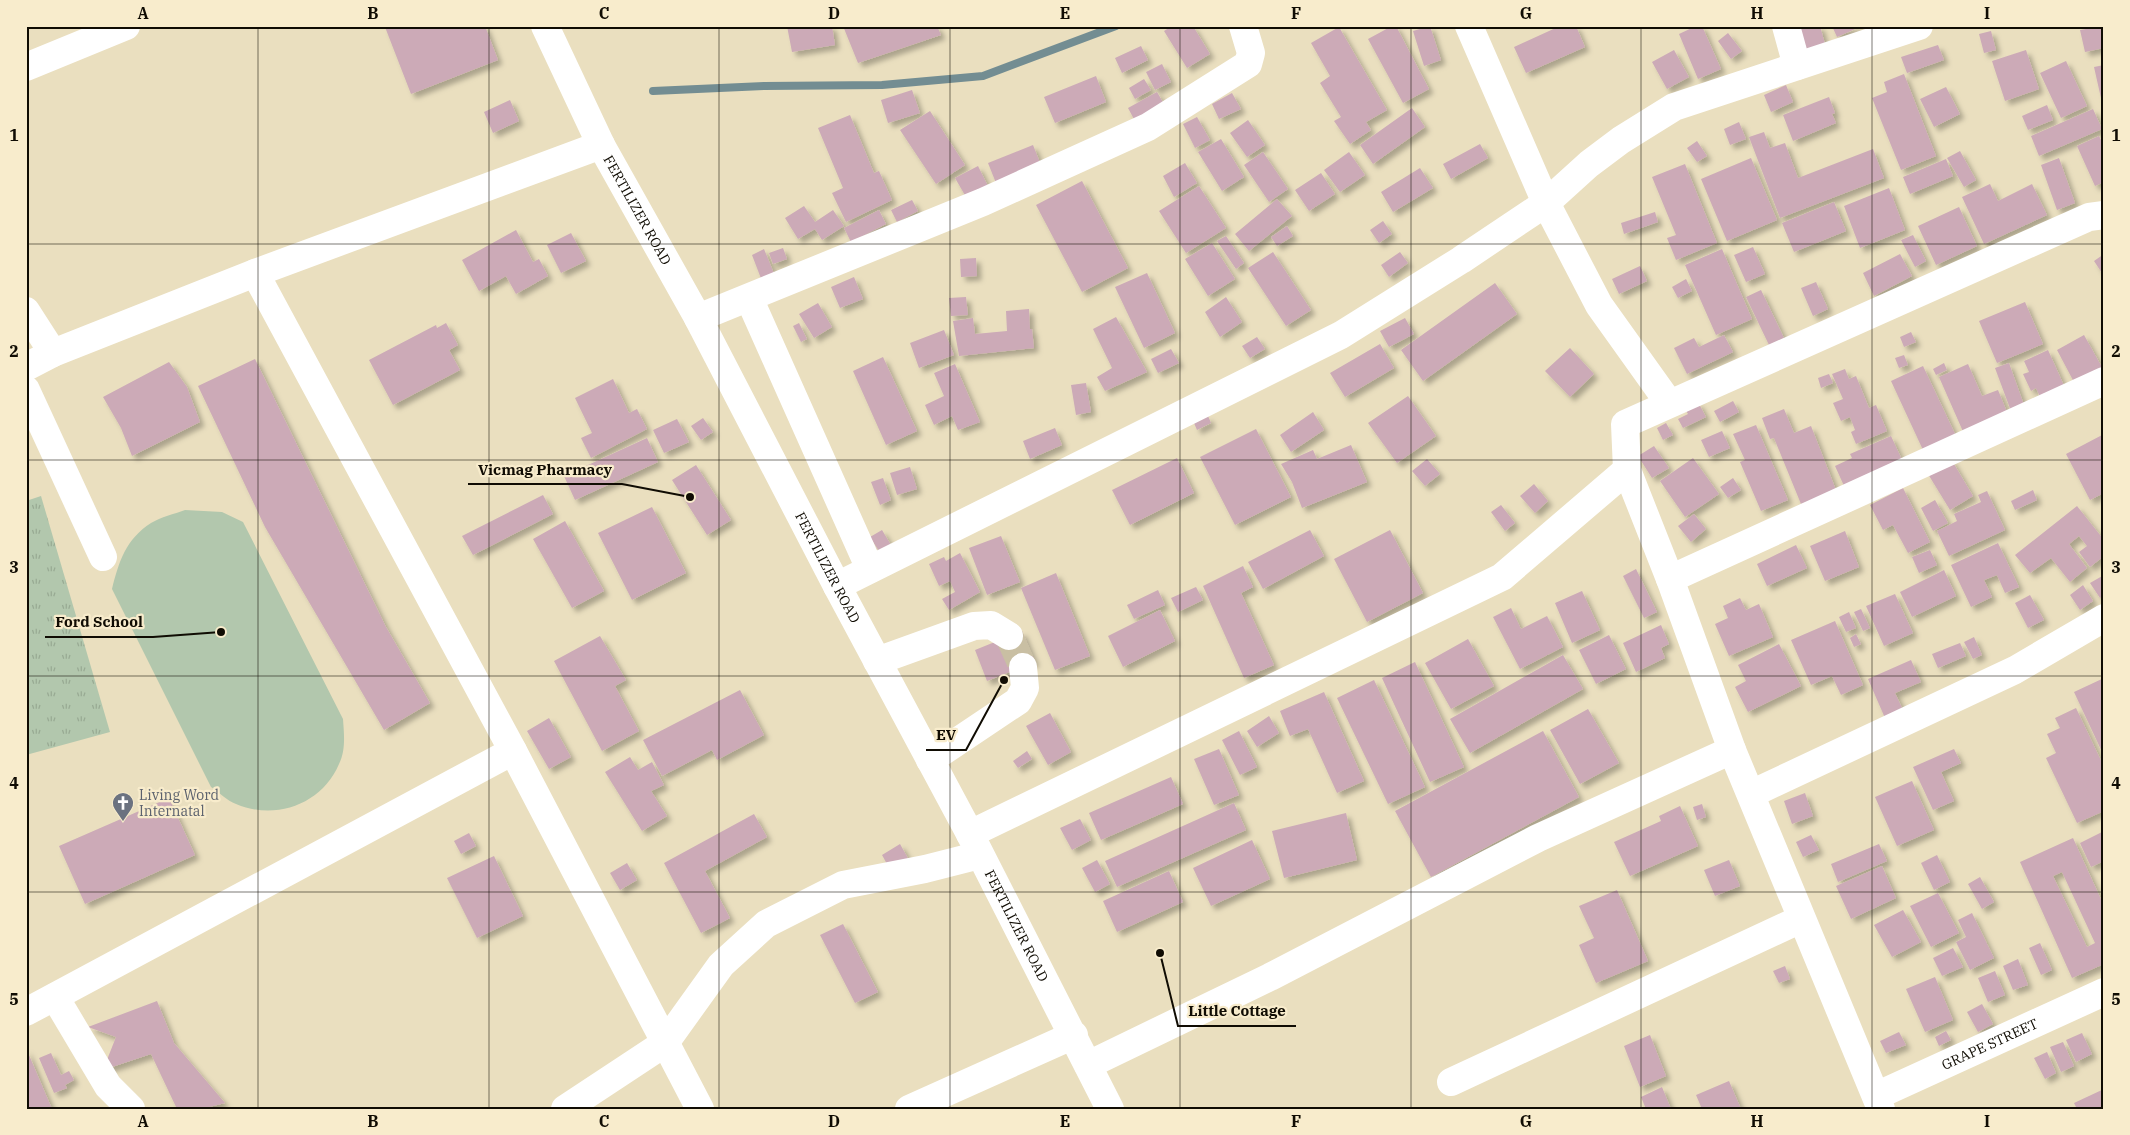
<svg xmlns="http://www.w3.org/2000/svg" width="2130" height="1135" font-family="'IBM Plex Serif',serif">
<defs>
<pattern id="park-tufts" width="24" height="20" patternUnits="userSpaceOnUse" patternTransform="scale(1.25)"><rect width="24" height="20" fill="#b2c7ad"/><path d="M3 7l-1-3M5 7V3M7 7l1-3M15 17l-1-3M17 17v-4M19 17l1-3" fill="none" stroke="#98aa93"/></pattern>
<filter id="shadow"><feDropShadow dx="4.5" dy="4.5" stdDeviation="2.5" flood-color="#0004"/></filter>
</defs>
<rect width="100%" height="100%" fill="#eadfbf"/>
<path fill="url(#park-tufts)" d="M41,496L110,732L26,755V501Z"/>
<path fill="#b2c7ad" d="M185,510L222,512L243,522L343,719C344,734 346,750 339,764C322,804 276,821 236,804C227,801 219,792 211,787L112,589C119,561 126,539 151,523C161,517 174,514 185,510Z"/>
<g fill="none" stroke-linecap="round" stroke-linejoin="round">
<path stroke="#738d92" stroke-width="8" d="M653,91L764,86L882,85L983,76L1116,26"/>
</g>
<path fill="#ccaab7" fill-rule="evenodd" filter="url(#shadow)" d="M388,26H485L498,60L411,94L385,27Z
M787,26H832L835,45L792,52Z
M843,26H937L941,35L858,63Z
M1172,26H1193L1210,54L1187,68L1164,31Z
M1392,26H1396L1429,89L1403,103L1368,39Z
M1430,26L1441,60L1424,66L1413,31Z
M1560,26H1576L1585,47L1526,73L1514,47Z
M1696,26H1702L1721,69L1698,79L1679,34Z
M1796,26H1820L1825,44L1804,50Z
M1832,26H1862L1837,37Z
M2104,26V48L2085,52L2080,30Z
M1339,27L1387,110L1366,122L1371,130L1350,144L1334,121L1341,117L1320,83L1330,76L1311,43Z
M1991,31L1996,50L1984,53L1979,34Z
M1728,33L1742,51L1731,59L1718,41Z
M1938,45L1944,60L1907,73L1901,57Z
M1141,46L1148,60L1122,73L1115,58Z
M1674,50L1689,77L1667,89L1652,62Z
M2026,50L2039,89L2005,101L1992,61Z
M2066,61L2087,106L2061,118L2040,73Z
M1162,64L1171,82L1155,90L1146,72Z
M2104,65V107H2103L2094,67Z
M1904,74L1936,156L1901,170L1872,98L1887,92L1884,82Z
M1096,76L1106,102L1055,123L1044,97Z
M1144,79L1151,90L1135,99L1129,88Z
M1786,85L1793,102L1771,112L1764,95Z
M1946,87L1960,114L1934,127L1920,99Z
M912,90L920,113L888,123L881,100Z
M1157,92L1164,104L1135,121L1128,108Z
M1232,93L1241,109L1219,119L1212,104Z
M1829,97L1835,113L1832,114L1836,123L1793,141L1783,115Z
M510,100L519,121L493,133L484,112Z
M2047,105L2053,120L2028,130L2022,116Z
M1412,108L1425,127L1373,164L1360,145Z
M2093,109L2102,129L2039,156L2031,136Z
M930,111L965,165L936,184L900,130Z
M850,115L874,173L879,171L892,200L846,222L832,193L843,188L818,128Z
M1197,117L1210,140L1195,148L1183,124Z
M1248,120L1265,145L1247,157L1230,133Z
M1739,122L1746,139L1730,145L1724,129Z
M1764,132L1770,148L1785,143L1798,178L1873,149L1884,178L1780,218L1749,137Z
M2099,136L2104,146V182L2095,186L2077,146Z
M1221,139L1244,177L1222,191L1198,152Z
M1697,141L1707,156L1697,162L1687,148Z
M1480,144L1488,158L1451,179L1443,164Z
M1033,145L1041,165L996,183L988,163Z
M1960,151L1976,180L1964,187L1947,158Z
M1263,152L1288,189L1269,202L1244,165Z
M1349,152L1365,175L1340,192L1324,170Z
M1751,158L1777,220L1727,241L1701,179Z
M2059,158L2075,203L2057,210L2041,165Z
M1946,159L1953,176L1910,194L1903,177Z
M1185,163L1197,183L1174,197L1163,176Z
M1685,164L1717,243L1676,260L1667,238L1676,235L1652,177Z
M978,166L988,186L966,197L955,178Z
M1420,168L1433,188L1393,212L1381,192Z
M1321,173L1335,194L1309,211L1295,190Z
M1082,181L1128,268L1082,292L1036,205Z
M1990,184L1998,201L2032,184L2047,215L1984,244L1962,197Z
M1199,186L1226,228L1186,253L1159,211Z
M1889,188L1905,230L1860,248L1844,206Z
M1277,199L1292,216L1249,251L1235,234Z
M912,200L918,211L897,222L891,210Z
M1834,202L1846,231L1794,252L1782,223Z
M804,206L815,222L833,210L844,226L822,240L815,229L798,239L785,218Z
M1959,207L1977,246L1936,265L1918,226Z
M879,210L886,224L851,242L844,228Z
M1655,212L1658,222L1624,234L1621,223Z
M1383,221L1392,234L1379,243L1370,230Z
M1287,226L1293,236L1277,246L1271,237Z
M516,230L533,262L539,259L548,276L516,294L506,276L479,291L462,260Z
M571,233L586,261L561,273L547,245Z
M1913,235L1926,261L1915,267L1901,240Z
M1226,236L1244,263L1236,269L1217,241Z
M1212,243L1235,279L1208,296L1185,259Z
M1753,247L1765,274L1746,282L1734,255Z
M783,248L787,259L773,264L769,253Z
M764,249L775,276L762,281L752,255Z
M1722,249L1752,319L1716,335L1685,265Z
M1273,252L1311,310L1286,326L1248,268Z
M1400,252L1408,263L1389,277L1381,265Z
M1900,254L1912,276L1874,296L1863,273Z
M2104,254V276L2094,261Z
M976,258L977,276L961,277L960,259Z
M1640,266L1647,281L1619,294L1612,279Z
M1147,273L1175,333L1144,348L1115,287Z
M854,277L863,299L840,308L831,287Z
M1686,279L1692,291L1678,298L1672,287Z
M1816,282L1828,309L1813,316L1801,288Z
M1495,283L1517,314L1423,381L1401,350Z
M1761,290L1784,338L1769,345L1746,297Z
M966,297L968,315L951,316L949,298Z
M1226,297L1242,322L1220,337L1205,312Z
M2025,302L2043,344L1997,363L1979,321Z
M818,303L832,327L814,338L799,314Z
M1029,309L1030,329H1032L1034,348L959,356L953,321L973,318L975,334L1007,331L1006,311Z
M1116,317L1147,372L1105,391L1097,377L1112,368L1093,329Z
M1405,318L1414,334L1389,347L1380,331Z
M446,323L458,345L449,350L460,370L393,405L369,360L436,325L437,328Z
M799,323L807,339L801,342L793,326Z
M944,330L954,355L919,368L910,343Z
M1911,332L1916,342L1904,347L1900,337Z
M1724,335L1733,352L1687,374L1674,348L1694,338L1699,347Z
M2084,335L2103,369L2075,384L2057,350Z
M1257,337L1265,349L1250,358L1242,346Z
M1380,344L1394,368L1345,397L1330,373Z
M1570,348L1594,374L1570,397L1545,371Z
M1171,349L1179,363L1158,373L1151,359Z
M2048,350L2066,390L2042,401L2036,388L2031,391L2023,374L2029,372L2024,361Z
M1904,355L1908,365L1899,368L1895,358Z
M883,357L917,431L886,445L853,371Z
M255,359L386,627L430,703L384,730L265,527L198,386Z
M169,362L187,387L200,422L132,456L121,428L103,397Z
M1944,363L1947,370L1936,375L1933,369Z
M2009,363L2024,405L2011,411L1995,368Z
M955,364L980,422L958,430L952,416L934,425L925,405L944,396L934,373Z
M1968,364L1982,396L1998,390L2009,417L1965,436L1939,377Z
M1923,366L1956,436L1923,450L1891,381Z
M1845,369L1849,379L1856,376L1869,408L1876,405L1887,431L1856,444L1851,432L1855,430L1850,417L1841,421L1833,403L1843,399L1832,374Z
M1829,374L1833,383L1821,388L1818,378Z
M613,379L629,413L637,409L647,429L591,458L581,438L592,433L575,398Z
M1086,383L1091,412L1076,415L1071,385Z
M1408,396L1436,436L1397,463L1368,423Z
M1733,401L1739,412L1720,422L1714,411Z
M1698,402L1706,417L1683,428L1678,419L1688,414L1685,409Z
M1784,409L1794,433L1811,426L1836,490L1801,504L1774,438L1770,439L1762,418Z
M1313,412L1324,430L1291,452L1280,435Z
M1208,416L1211,423L1197,430L1194,423Z
M703,418L713,432L701,440L691,426Z
M677,419L689,442L664,453L653,430Z
M1666,423L1673,435L1663,440L1657,428Z
M1756,425L1788,500L1761,511L1740,462L1745,460L1733,434Z
M1055,428L1062,445L1030,459L1023,441Z
M1256,429L1291,497L1235,525L1200,457Z
M1722,431L1730,448L1709,457L1701,440Z
M2104,434V493L2090,500L2066,454Z
M1891,436L1903,462L1845,488L1835,466L1852,458L1850,454Z
M647,438L658,462L575,500L564,476Z
M1351,445L1367,482L1302,508L1292,482L1281,464L1313,450L1317,459Z
M1654,446L1669,468L1652,478L1638,456Z
M1177,458L1194,493L1130,525L1112,490Z
M1693,458L1719,494L1685,517L1660,481Z
M1427,459L1440,474L1425,486L1412,471Z
M1951,459L1973,496L1950,510L1928,474Z
M696,465L731,520L707,535L672,480Z
M910,467L917,489L897,495L890,473Z
M883,478L891,500L880,505L871,482Z
M1733,478L1741,490L1728,498L1720,487Z
M1534,484L1548,501L1535,513L1520,496Z
M1903,488L1930,542L1908,553L1893,525L1883,530L1870,505Z
M2033,490L2037,500L2015,510L2011,501Z
M1987,491L2005,530L1949,556L1937,531L1957,521L1954,514L1981,502L1978,495Z
M543,495L553,514L473,555L462,536Z
M1935,500L1948,523L1933,531L1921,508Z
M1501,505L1515,523L1505,531L1491,512Z
M2077,506L2104,540V556L2090,567L2079,552L2087,546L2079,536L2069,544L2087,568L2070,582L2051,558L2030,573L2015,555Z
M652,507L686,573L632,600L598,533Z
M1694,514L1706,529L1691,542L1678,526Z
M565,521L604,591L572,608L533,539Z
M882,530L891,545L879,551L870,537Z
M1310,530L1324,556L1263,589L1248,562Z
M1390,530L1423,593L1367,622L1334,559Z
M1845,531L1859,567L1825,581L1810,546Z
M1001,536L1020,582L987,595L969,548Z
M1998,543L2019,587L2005,593L1997,575L1984,580L1992,597L1971,607L1951,565Z
M1796,545L1807,568L1767,586L1757,564Z
M1930,550L1937,565L1919,573L1912,557Z
M960,553L980,592L949,610L942,599L955,592L950,581L939,586L929,564L944,557L946,561Z
M1243,566L1253,587L1241,593L1274,665L1244,678L1203,586Z
M1636,569L1657,612L1644,618L1623,576Z
M1944,570L1956,596L1912,617L1900,592Z
M1056,573L1090,656L1055,670L1021,588Z
M2104,575V595L2100,598L2090,583Z
M2083,585L2093,601L2080,610L2070,595Z
M1196,587L1203,600L1178,612L1171,598Z
M1158,590L1165,605L1134,619L1127,605Z
M1582,591L1600,630L1572,643L1555,603Z
M1895,594L1913,633L1884,646L1866,606Z
M2030,595L2044,620L2028,628L2015,603Z
M1740,598L1746,610L1759,604L1773,637L1729,656L1715,624L1728,618L1723,606Z
M1511,608L1521,629L1547,616L1563,647L1520,669L1493,617Z
M1861,609L1870,628L1863,631L1854,612Z
M1160,610L1175,641L1123,667L1108,636Z
M1849,612L1856,628L1846,632L1839,617Z
M1835,621L1863,685L1841,695L1832,676L1811,685L1791,640Z
M1661,625L1669,644L1661,648L1665,658L1636,672L1623,643Z
M1022,631L1035,662L987,681L975,650Z
M1856,634L1861,644L1854,647L1850,638Z
M1609,635L1626,669L1596,684L1579,650Z
M600,636L626,680L615,686L639,731L602,751L554,661Z
M1974,637L1982,655L1973,659L1964,642Z
M1468,639L1494,686L1451,709L1425,663Z
M1960,643L1966,656L1938,668L1932,654Z
M1779,644L1801,686L1748,712L1735,687L1746,681L1738,665Z
M1563,655L1583,689L1470,753L1450,719Z
M1911,660L1921,682L1895,693L1903,710L1885,718L1868,679Z
M1415,662L1464,767L1430,782L1382,678Z
M2104,678V756L2074,692Z
M1374,680L1425,787L1388,804L1337,698Z
M740,690L764,735L717,760L712,750L662,776L643,740Z
M1324,692L1364,781L1337,793L1308,729L1290,736L1280,711Z
M2076,708L2104,767V811L2077,823L2046,758L2056,753L2047,734L2060,728L2055,718Z
M1588,709L1619,763L1580,784L1550,730Z
M1050,713L1071,752L1048,765L1026,726Z
M1269,716L1279,733L1257,747L1247,731Z
M549,718L571,757L549,769L527,731Z
M1239,731L1257,767L1240,775L1222,740Z
M1543,731L1579,797L1431,877L1395,811Z
M1219,749L1239,795L1214,805L1194,759Z
M1954,749L1961,763L1941,772L1954,801L1933,810L1913,767Z
M1027,751L1032,759L1018,768L1013,761Z
M630,757L638,770L652,762L664,785L651,791L667,816L642,831L605,772Z
M1171,777L1183,804L1101,840L1089,813Z
M1912,781L1934,830L1897,846L1875,797Z
M1805,793L1813,816L1792,824L1784,801Z
M169,798L195,855L85,904L59,846Z
M1234,803L1246,830L1117,887L1105,861Z
M1702,804L1706,817L1697,820L1693,807Z
M1680,806L1698,846L1630,876L1614,842L1661,821L1659,816Z
M1346,813L1357,860L1284,878L1272,831Z
M754,814L767,837L705,871L730,918L701,933L664,863Z
M1080,819L1091,840L1072,850L1060,828Z
M2104,831V861L2091,867L2080,843Z
M469,833L476,846L461,854L454,841Z
M1811,835L1819,850L1803,857L1796,842Z
M2073,838L2104,906V964L2072,978L2020,862ZM2062,872L2095,943L2087,947L2053,876Z
M1252,840L1270,879L1211,906L1193,868Z
M900,844L910,862L892,873L882,855Z
M1879,844L1887,861L1838,882L1831,864Z
M1937,855L1950,882L1934,890L1921,863Z
M494,856L523,916L477,938L447,878Z
M1097,860L1110,884L1095,892L1082,868Z
M1729,860L1740,886L1715,896L1704,870Z
M627,863L637,880L620,890L610,873Z
M1882,866L1896,898L1851,919L1836,886Z
M1169,871L1183,902L1117,932L1103,901Z
M1980,877L1994,902L1982,909L1968,884Z
M1617,890L1648,961L1596,983L1579,945L1594,938L1579,906Z
M1938,893L1959,933L1931,947L1910,906Z
M1903,910L1921,942L1892,957L1874,925Z
M1972,913L1994,958L1970,970L1956,942L1966,937L1958,920Z
M843,924L878,992L855,1003L820,935Z
M2040,943L2052,970L2041,975L2029,948Z
M1953,948L1963,967L1942,976L1933,958Z
M2018,959L2028,985L2013,990L2003,966Z
M1785,966L1790,979L1779,983L1773,971Z
M1995,971L2005,995L1988,1002L1978,978Z
M1935,977L1953,1020L1925,1032L1906,989Z
M157,1001L174,1043L225,1103L201,1109H177L151,1054L103,1070L116,1037L88,1027Z
M1982,1004L1993,1024L1978,1032L1967,1012Z
M1946,1031L1951,1040L1939,1046L1935,1037Z
M1899,1032L1906,1045L1886,1053L1880,1041Z
M2082,1033L2092,1054L2076,1062L2066,1040Z
M1650,1035L1666,1076L1640,1087L1624,1046Z
M2063,1042L2074,1066L2061,1072L2050,1047Z
M26,1048L52,1109H26Z
M2047,1052L2056,1073L2045,1079L2034,1058Z
M51,1053L61,1075L69,1071L74,1080L65,1085L67,1088L54,1093L39,1058Z
M1729,1081L1741,1109H1702L1696,1095Z
M1662,1087L1671,1109H1646L1641,1097Z
M2104,1089V1109H2077L2074,1103Z"/>
<g fill="none" stroke-linecap="round" stroke-linejoin="round">
<path stroke="#c9bfa3" stroke-width="28" stroke-dasharray="28 14" stroke-linecap="butt" d="M1009,636L1023,667"/>
<g stroke="#fff" stroke-width="28">
<path id="s1" d="M545,26L601,145L698,318L837,586L970,834L1110,1109"/>
<path d="M1469,26L1546,203L1599,305L1669,403"/>
<path d="M1786,26L1797,66"/>
<path d="M26,67L126,26"/>
<path d="M255,273L513,751L700,1109"/>
<path d="M749,298L870,569"/>
<path d="M26,311L53,353"/>
<path d="M698,318L983,202L1148,127L1248,64L1251,53L1243,26"/>
<path d="M26,367L53,353L255,273L601,145"/>
<path d="M26,390L103,557"/>
<path d="M1627,470L1625,424L2089,217L2104,215"/>
<path d="M1670,579L2104,381"/>
<path d="M837,586L1341,335L1461,260L1546,203L1589,164L1621,140L1674,107L1919,26"/>
<path d="M877,661L974,626L991,625L1009,636"/>
<path d="M930,760L1018,701L1025,688L1023,667"/>
<path d="M1751,794L2015,670L2104,618"/>
<path d="M970,834L1502,577L1627,470L1670,579L1732,750"/>
<path d="M55,997L108,1086L131,1109"/>
<path d="M26,1012L513,751"/>
<path d="M1088,1065L1270,977L1538,838L1732,750L1881,1109"/>
<path d="M1451,1082L1801,919"/>
<path id="s2" d="M1876,1096L2104,992"/>
<path d="M565,1109L665,1043L721,965L766,924L843,885L925,869L980,855"/>
<path d="M909,1109L1074,1035"/>
</g>
</g>
<path fill="none" stroke="#100c03" stroke-width="1" stroke-opacity="0.55" d="M258,26V1109M489,26V1109M719,26V1109M950,26V1109M1180,26V1109M1411,26V1109M1641,26V1109M1872,26V1109M26,244H2104M26,460H2104M26,676H2104M26,892H2104"/>
<defs>
<g id="church-pin" transform="scale(1.125)"><path d="M0 17L-7.5 6A9.5 9.5 0 1 1 7.5 6Z" fill="#6b7280" stroke="#f8eccc"/><path d="M-1.2-6h2.4v3.5h3.3v2.4h-3.3V6h-2.4V-.1h-3.3v-2.4h3.3Z" fill="#fff"/></g>
</defs>
<g fill-rule="evenodd">
<use href="#church-pin" x="123" y="803"/>
</g>
<g text-anchor="middle" stroke-width="4.5" stroke-linejoin="round" paint-order="stroke">
<g font-size="14" fill="#100c03" stroke="#f8eccc">
<text dy="5" stroke="none"><textPath href="#s1" startOffset="206">FERTILIZER ROAD</textPath></text>
<text dy="5" stroke="none"><textPath href="#s1" startOffset="611">FERTILIZER ROAD</textPath></text>
<text dy="5" stroke="none"><textPath href="#s1" startOffset="1016">FERTILIZER ROAD</textPath></text>
<text dy="5" stroke="none"><textPath href="#s2" startOffset="125">GRAPE STREET</textPath></text>
</g>
<g font-size="14" fill="#5b616d" stroke="#f8eccc" text-anchor="start">
<text x="139" y="800">Living Word<tspan x="139" dy="16">Internatal</tspan></text>
</g>
</g>
<path fill="none" stroke="#100c03" stroke-width="2" d="M690 497L622 484H468M221 632L153 637H45M1004 680L966 750H926M1160 953L1178 1026H1296"/>
<g fill="#100c03" stroke="#f8eccc" stroke-width="2">
<circle cx="690" cy="497" r="5"/>
<circle cx="221" cy="632" r="5"/>
<circle cx="1004" cy="680" r="5"/>
<circle cx="1160" cy="953" r="5"/>
</g>
<g font-size="15" text-anchor="middle" font-weight="bold" fill="#100c03" stroke="#f8eccc" stroke-width="4.5" stroke-linejoin="round" paint-order="stroke">
<text x="545" y="475">Vicmag Pharmacy</text>
<text x="99" y="627">Ford School</text>
<text x="946" y="740">EV</text>
<text x="1237" y="1016">Little Cottage</text>
</g>
<rect width="2130" height="1135" fill="none" stroke="#f8eccc" stroke-width="55"/>
<rect x="28" y="28" width="2074" height="1080" fill="none" stroke="#100c03" stroke-width="2"/>
<g font-size="16" text-anchor="middle" font-weight="bold" fill="#100c03">
<text x="143" y="19">A</text>
<text x="373" y="19">B</text>
<text x="604" y="19">C</text>
<text x="834" y="19">D</text>
<text x="1065" y="19">E</text>
<text x="1296" y="19">F</text>
<text x="1526" y="19">G</text>
<text x="1757" y="19">H</text>
<text x="1987" y="19">I</text>
<text x="14" y="141">1</text>
<text x="2116" y="141">1</text>
<text x="14" y="357">2</text>
<text x="2116" y="357">2</text>
<text x="14" y="573">3</text>
<text x="2116" y="573">3</text>
<text x="14" y="789">4</text>
<text x="2116" y="789">4</text>
<text x="14" y="1005">5</text>
<text x="2116" y="1005">5</text>
<text x="143" y="1127">A</text>
<text x="373" y="1127">B</text>
<text x="604" y="1127">C</text>
<text x="834" y="1127">D</text>
<text x="1065" y="1127">E</text>
<text x="1296" y="1127">F</text>
<text x="1526" y="1127">G</text>
<text x="1757" y="1127">H</text>
<text x="1987" y="1127">I</text>
</g>
</svg>
